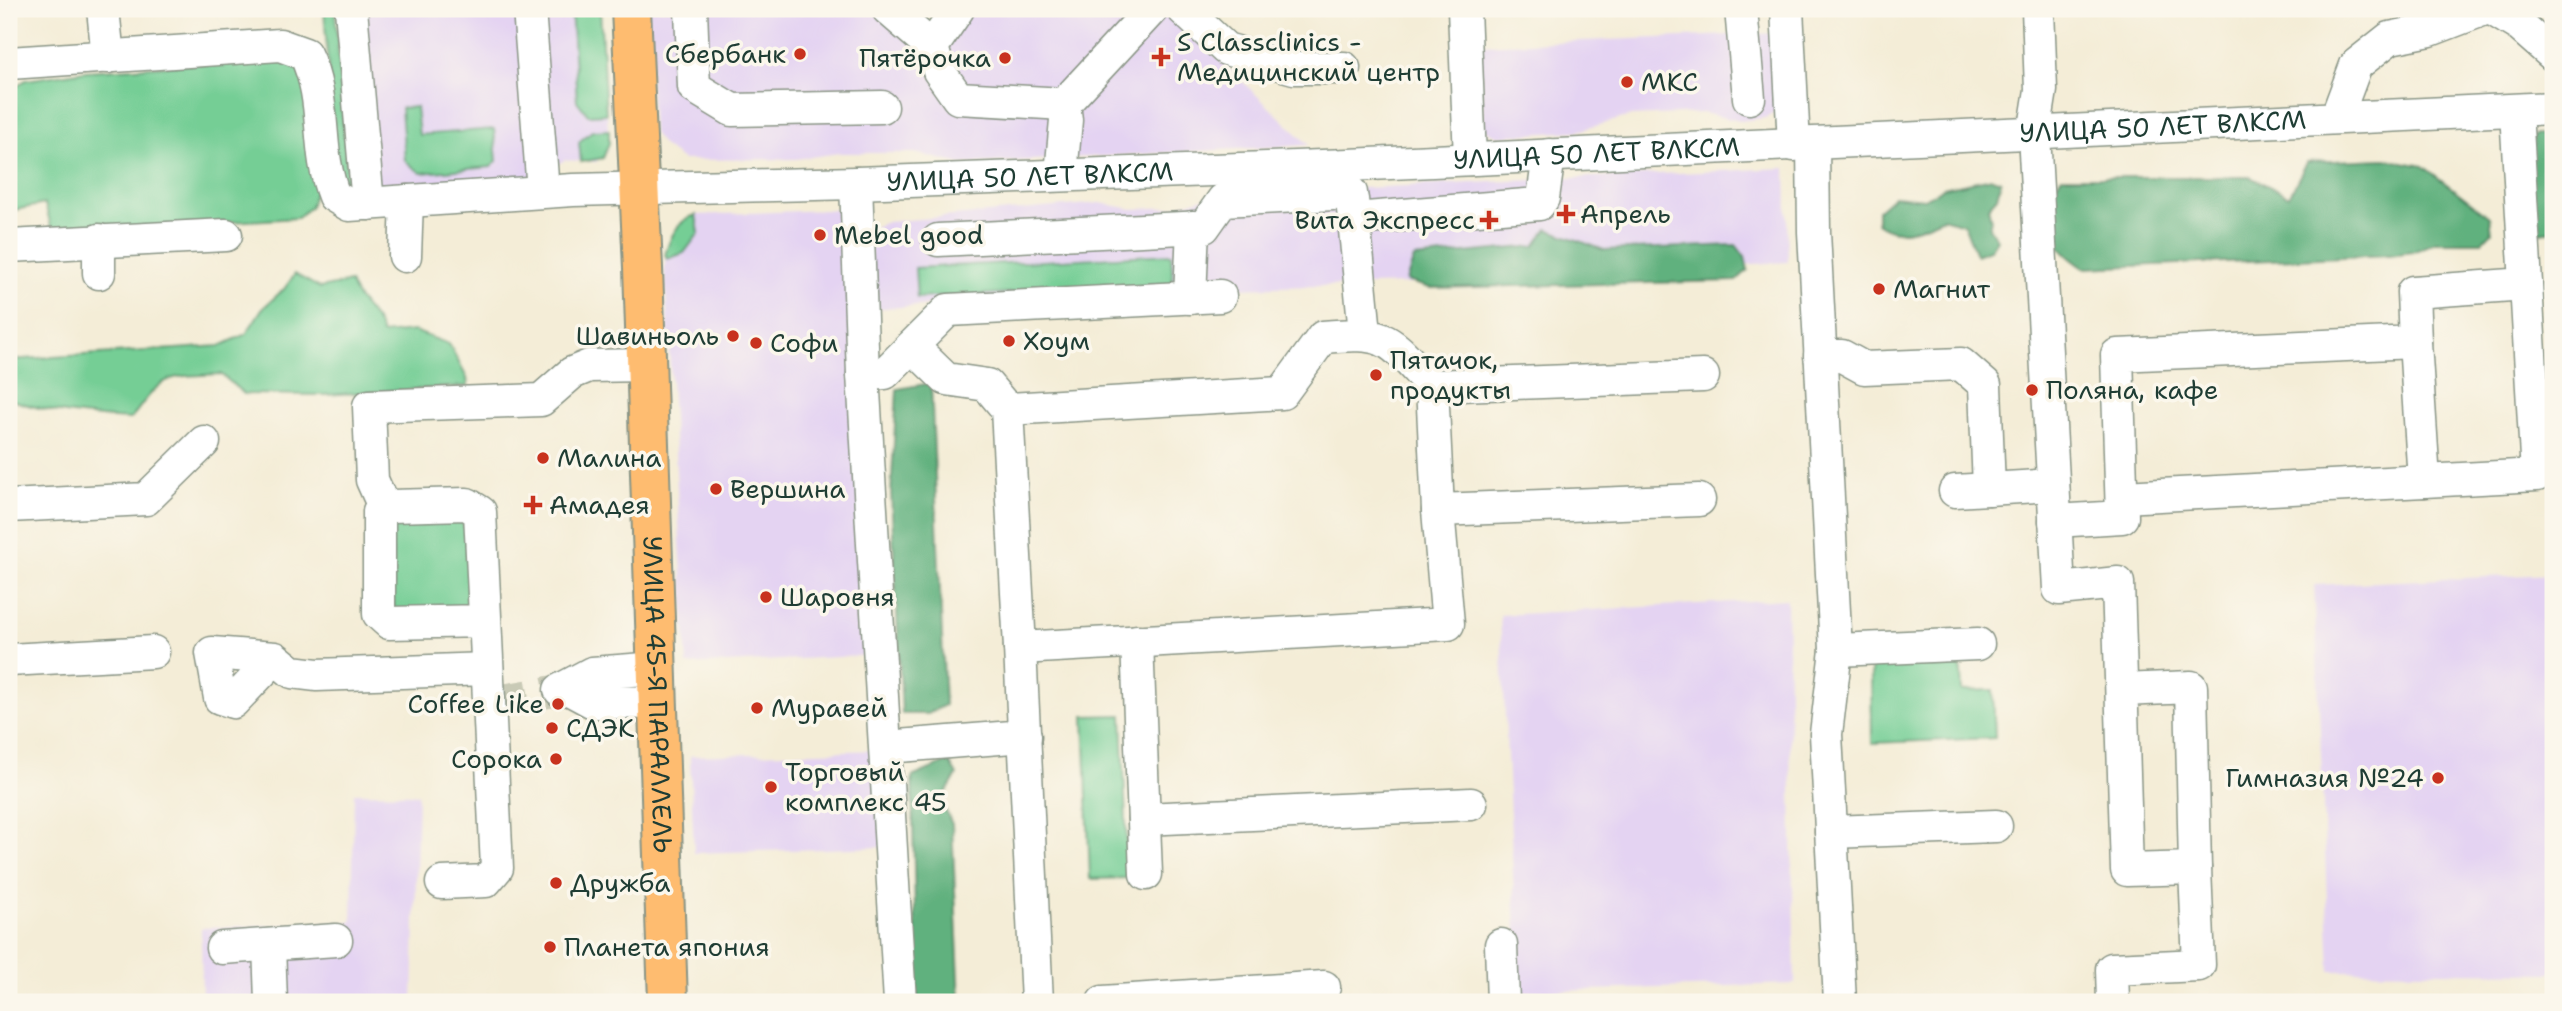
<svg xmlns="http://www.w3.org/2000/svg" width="2562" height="1011" font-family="'Shantell Sans',sans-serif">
<rect width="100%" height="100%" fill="#fbf7ec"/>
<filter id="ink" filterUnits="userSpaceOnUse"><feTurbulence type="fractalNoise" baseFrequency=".0143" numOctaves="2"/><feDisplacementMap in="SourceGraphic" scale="14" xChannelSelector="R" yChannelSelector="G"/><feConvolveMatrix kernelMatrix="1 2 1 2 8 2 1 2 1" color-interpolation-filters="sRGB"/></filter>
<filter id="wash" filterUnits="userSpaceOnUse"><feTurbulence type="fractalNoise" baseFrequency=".00686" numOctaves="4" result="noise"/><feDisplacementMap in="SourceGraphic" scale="28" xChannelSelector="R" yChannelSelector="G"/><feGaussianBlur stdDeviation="1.57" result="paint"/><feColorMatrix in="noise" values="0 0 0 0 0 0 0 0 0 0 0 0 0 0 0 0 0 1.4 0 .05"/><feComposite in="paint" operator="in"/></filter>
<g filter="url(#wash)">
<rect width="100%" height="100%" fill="#f4edd7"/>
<path fill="#e4d3f2" d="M362,9H600L609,143L607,152L596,162L565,160L535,177L377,190Z
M647,9H878L926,50L969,9H1166L1309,145L961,164L915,153H839L796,159L683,160L664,147L653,133Z
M1783,33L1786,104L1765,118L1740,121L1703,113L1631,116L1578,131L1498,136L1484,129L1479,45Z
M1786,168L1788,262L1415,284L1227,288L868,309L872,228L887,222L1100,203L1132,209L1173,207L1214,195Z
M853,209L877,655L687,665L665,275V255L668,243L680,224L696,215Z
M2553,574V973L2330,971L2314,585Z
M1787,599L1795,984L1519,992L1500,615Z
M882,750L885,847L694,853L690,756Z
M354,793L418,794L413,1002H202L201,928L352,922Z"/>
<path fill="#75ce95" stroke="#4a8664" stroke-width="2" d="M324,9H335L348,187L336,178Z
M571,9H600L606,114L588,115L577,101Z
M277,59L292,63L306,78L318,182L310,207L297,218L53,233L45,204L9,211V90L26,80L85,71Z
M416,107L419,135L494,129L497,161L491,167L421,173L405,161L401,108Z
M609,130V143L603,158L581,162L579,142L592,131Z
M696,215L699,233L684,253L667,259L665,255C670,238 677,220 696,215Z
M1171,254L1173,284L917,298L915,268Z
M295,274L320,288L350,282C357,304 376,313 382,334L414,331L449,344L467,378L468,386L324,395L244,394L221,374C166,377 165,372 131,419C90,417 47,413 9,399V360L220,346L246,334L262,309L284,289Z
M390,517H458L465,528L470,608L394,619Z
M1960,658L1962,691L1993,690L1995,738L1872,743L1871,661Z
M1122,715L1128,878L1090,879L1084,716Z"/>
<path fill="#60b17e" stroke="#407759" stroke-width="2" d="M2535,134H2553V231L2539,233L2523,145Z
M2386,159L2423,166L2490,217L2492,232L2482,242H2435L2413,252L2389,255L2084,268C2048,244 2051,235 2048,193L2062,177H2250L2289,196L2307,162Z
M1992,178L2001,181L1997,197L1988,207L1991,220L1989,227L1997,240L1990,250L1976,255L1964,224L1943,218C1922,228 1897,239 1877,223V211L1894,196L1925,199L1943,188Z
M1547,229L1604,250L1736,245L1745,257L1748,270L1736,281L1430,288L1406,281L1414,258L1535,246Z
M931,383L945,705L928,714H902L891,494L897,389Z
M946,756L957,775L941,801L952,824L960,1002H917L912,777L947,762Z"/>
</g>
<g filter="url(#ink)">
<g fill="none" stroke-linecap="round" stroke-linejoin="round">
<path stroke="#c9cab6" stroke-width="32" stroke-dasharray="32 16" stroke-linecap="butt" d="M497,701L560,690"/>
<g stroke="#8a9586" stroke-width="35">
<g id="minor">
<path d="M103,9L108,57"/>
<path d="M351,9L368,204"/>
<path d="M529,9L543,191"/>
<path d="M691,9L694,87L732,110L882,107"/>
<path d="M888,9L932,47"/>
<path d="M958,9L932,47L939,71L958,98L1064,104L1152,9"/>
<path d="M1183,9L1226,49L1294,68H1344"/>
<path d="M1464,9L1470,159"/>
<path d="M1741,9L1749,98"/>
<path d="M1787,9L1794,145"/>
<path d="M2038,9L2041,90L2034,134L2059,589L2118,583L2127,870L2195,868L2191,687L2123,690"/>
<path d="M2492,9L2520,26L2553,55"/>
<path id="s1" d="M9,63L280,45L305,54C328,101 315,148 334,196L349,205L573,190L856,183L1348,165L2553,108"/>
<path d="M2337,116L2356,65L2390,38L2430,30L2485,9"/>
<path d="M1813,144L1814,232L1836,650L1826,734L1840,1002"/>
<path d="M1061,174L1066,120L1064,104"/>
<path d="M856,183L863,374L900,1002"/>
<path d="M1352,199L1365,333"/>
<path d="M1354,219L1539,204L1543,198L1549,155"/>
<path d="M99,240V273"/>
<path d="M938,240L1204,227L1223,200L1351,193"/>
<path d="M9,246L226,235"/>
<path d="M405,256L407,201"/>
<path d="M1190,298L1193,227"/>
<path d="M912,346L946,379L987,385L1007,409L1020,648L1448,624L1438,510"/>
<path d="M1820,356H1842L1864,368L1961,364L1985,385L1989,489"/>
<path d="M863,374L885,373L948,310L1220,296"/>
<path d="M1432,386L1438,510L1699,500"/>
<path d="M1007,409L1282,393L1323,337C1390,331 1388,339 1432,386L1703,376"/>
<path d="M2424,481L2537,475L2526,284"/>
<path d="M1955,491L2053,485"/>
<path d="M2123,497L2424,481L2415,342"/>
<path d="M9,506L146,499L204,442"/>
<path d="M385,509L372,480L369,406L541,400L572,373L589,366L646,365"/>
<path d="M2055,521L2122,517L2117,355L2415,342L2413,292L2526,284L2516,111"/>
<path d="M1137,641L1146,874"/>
<path d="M1020,648L1037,1002"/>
<path d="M1836,650L1978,644"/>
<path d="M275,658L233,702L220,698L212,653L275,658L292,672L317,675L487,669"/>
<path d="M9,660L153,652"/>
<path d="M567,688L593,702L659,703"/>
<path d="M560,690L592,673L658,668"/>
<path d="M886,747L1025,736"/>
<path d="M1144,819L1471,804"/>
<path d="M1831,832L1996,826"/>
<path d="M442,883L486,881L497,868L480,512L467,504L391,506L379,511V614L389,623L485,621"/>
<path d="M269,945L271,1002"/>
<path d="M1501,945L1503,1002"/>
<path d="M222,948L336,940"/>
<path d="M1103,1002L1324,987"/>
<path d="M2113,1002L2112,969L2199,965L2195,868"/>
</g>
</g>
<g stroke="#8a9586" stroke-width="42">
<g id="major">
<path id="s2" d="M631,9L643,268L668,1002"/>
</g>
</g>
<use href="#minor" stroke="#fff" stroke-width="32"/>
<use href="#major" stroke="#febc70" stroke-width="38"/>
</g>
</g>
<g fill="#c8321e" stroke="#fbf7ec" stroke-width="2.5">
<circle cx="800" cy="54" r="7"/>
<path d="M1157.5 46.5h7v7h7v7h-7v7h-7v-7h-7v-7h7z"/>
<circle cx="1005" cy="58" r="7"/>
<circle cx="1627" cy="82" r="7"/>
<path d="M1562.5 203.5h7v7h7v7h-7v7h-7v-7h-7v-7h7z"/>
<path d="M1485.5 209.5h7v7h7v7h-7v7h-7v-7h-7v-7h7z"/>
<circle cx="820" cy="235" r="7"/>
<circle cx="1879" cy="289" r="7"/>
<circle cx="733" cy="336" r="7"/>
<circle cx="1009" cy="341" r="7"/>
<circle cx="756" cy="343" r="7"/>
<circle cx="1376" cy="375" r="7"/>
<circle cx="2032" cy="390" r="7"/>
<circle cx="543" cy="458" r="7"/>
<circle cx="716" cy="489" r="7"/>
<path d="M529.5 494.5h7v7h7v7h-7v7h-7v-7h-7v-7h7z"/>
<circle cx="766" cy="597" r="7"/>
<circle cx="558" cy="704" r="7"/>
<circle cx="757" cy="708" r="7"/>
<circle cx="552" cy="728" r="7"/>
<circle cx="556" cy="759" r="7"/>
<circle cx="2438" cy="778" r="7"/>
<circle cx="771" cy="787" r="7"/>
<circle cx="556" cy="883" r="7"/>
<circle cx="550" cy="947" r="7"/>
</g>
<g text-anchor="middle" stroke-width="7" stroke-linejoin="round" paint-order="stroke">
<g font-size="26" fill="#1f3d34" stroke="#fbf7ec" text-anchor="start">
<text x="1177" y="51">S Classclinics -<tspan x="1177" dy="30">Медицинский центр</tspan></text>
<text x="786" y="63" text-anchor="end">Сбербанк</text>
<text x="991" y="67" text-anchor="end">Пятёрочка</text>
<text x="1641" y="91">МКС</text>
<text x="1580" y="223">Апрель</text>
<text x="1475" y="229" text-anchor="end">Вита Экспресс</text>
<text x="834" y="244">Mebel good</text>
<text x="1893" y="298">Магнит</text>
<text x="719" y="345" text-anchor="end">Шавиньоль</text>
<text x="1023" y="350">Хоум</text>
<text x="770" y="352">Софи</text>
<text x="1390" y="369">Пятачок,<tspan x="1390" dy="30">продукты</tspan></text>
<text x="2046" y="399">Поляна, кафе</text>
<text x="557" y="467">Малина</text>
<text x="730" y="498">Вершина</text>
<text x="549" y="514">Амадея</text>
<text x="780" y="606">Шаровня</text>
<text x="544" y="713" text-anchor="end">Coffee Like</text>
<text x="771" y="717">Муравей</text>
<text x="566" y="737">СДЭК</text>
<text x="542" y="768" text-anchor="end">Сорока</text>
<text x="785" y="781">Торговый<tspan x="785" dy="30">комплекс 45</tspan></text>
<text x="2424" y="787" text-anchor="end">Гимназия №24</text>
<text x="570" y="892">Дружба</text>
<text x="564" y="956">Планета япония</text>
</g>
<g font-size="26" fill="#1f3d34" stroke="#fbf7ec">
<text dy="9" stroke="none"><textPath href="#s1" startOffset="2277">УЛИЦА 50 ЛЕТ ВЛКСМ</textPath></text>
<text dy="9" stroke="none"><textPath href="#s1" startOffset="1710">УЛИЦА 50 ЛЕТ ВЛКСМ</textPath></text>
<text dy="9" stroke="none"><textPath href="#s1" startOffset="1143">УЛИЦА 50 ЛЕТ ВЛКСМ</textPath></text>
<text dy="9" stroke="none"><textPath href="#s2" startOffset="686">УЛИЦА 45-Я ПАРАЛЛЕЛЬ</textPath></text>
</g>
</g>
<rect width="2562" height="1011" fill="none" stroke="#fbf7ec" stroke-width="35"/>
</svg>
